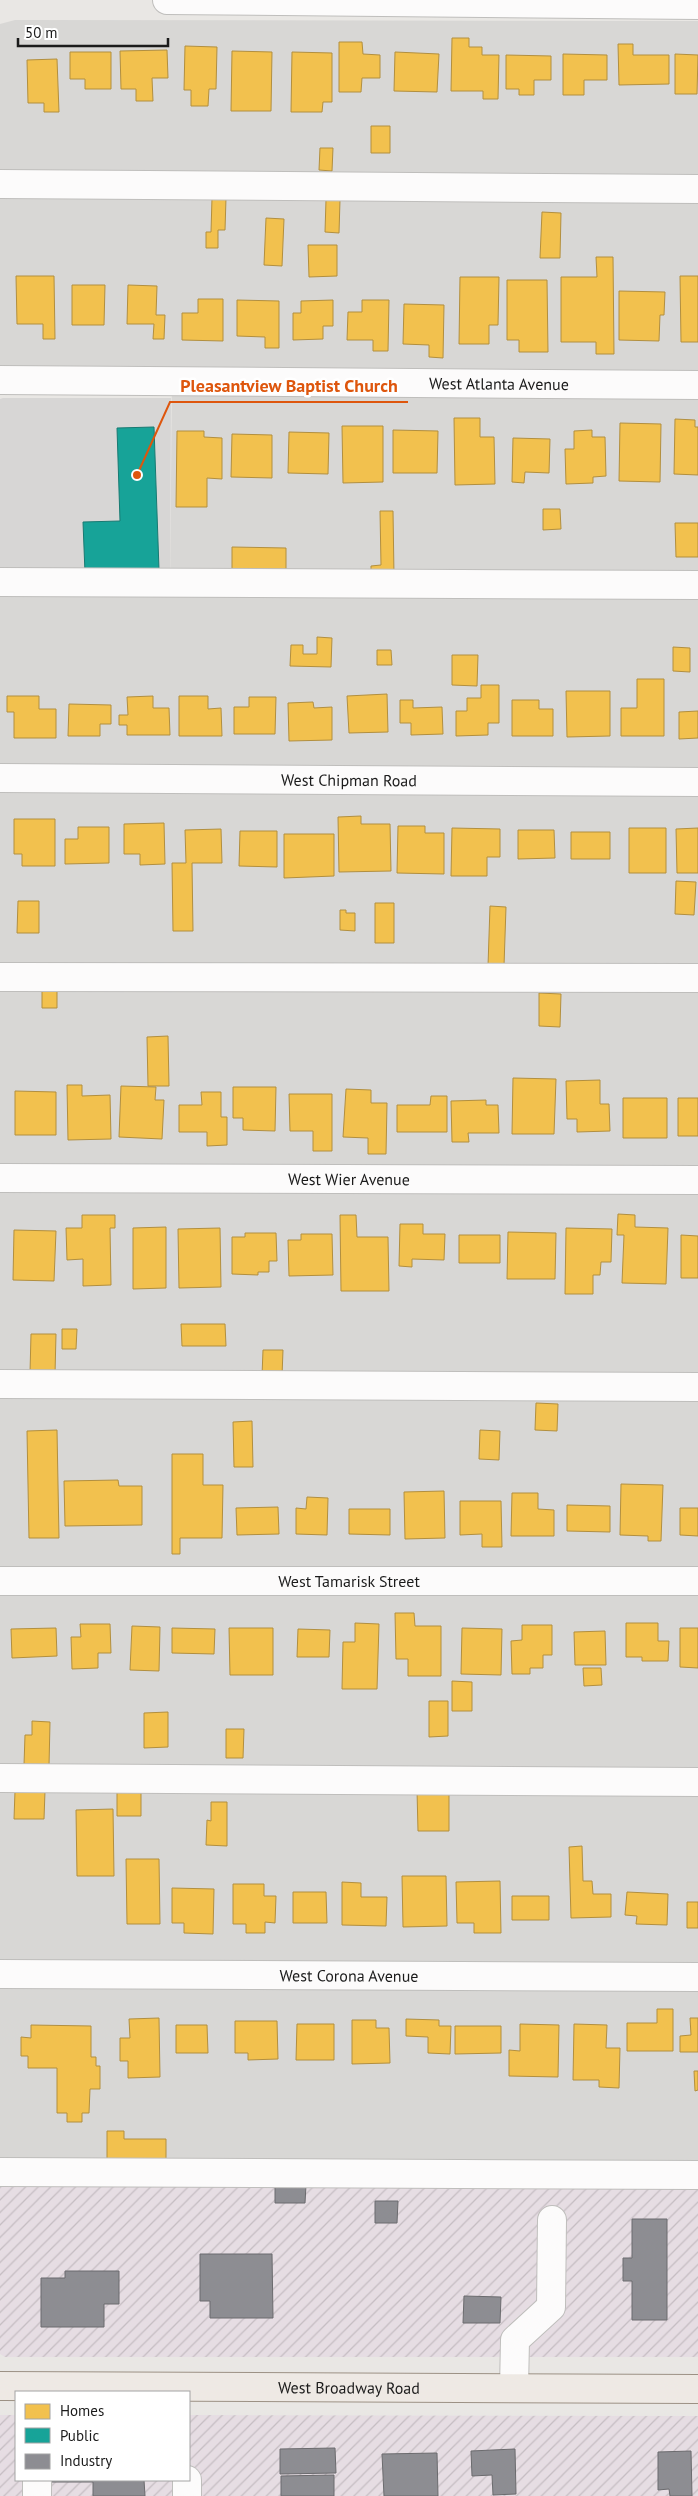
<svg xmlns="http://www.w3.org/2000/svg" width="698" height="2496" font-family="'PT Sans',sans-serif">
<defs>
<pattern id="industrial-furrows" width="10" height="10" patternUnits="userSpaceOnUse" patternTransform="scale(1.25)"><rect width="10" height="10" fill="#e6dde3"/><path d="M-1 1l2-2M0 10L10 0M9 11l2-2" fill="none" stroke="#c5bdc2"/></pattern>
</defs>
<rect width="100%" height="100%" fill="#e9e7e4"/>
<path fill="#d8d7d5" d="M15,20L698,21V2167L0,2166V593L170,594L172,372L0,367V24Z"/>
<path fill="url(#industrial-furrows)" d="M168,2183L698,2185V2357H5L0,2354V2187Z
M0,2415H16V2480H189V2415L698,2416V2496H0Z"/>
<path fill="#d7d6d5" d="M3,398H171L170,575L0,572V399Z"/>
<path fill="#f2c14e" stroke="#b28f3f" d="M452,38H469V47H482V55H499L498,99H483V91H451Z
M339,42H362L363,54L380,55V78H362L361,92H339Z
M618,44H633V55H669V84L619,85Z
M185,46L217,47L216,89H209L208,106H191V90H184Z
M167,50L168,78H152L153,101H136V89H121L120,51Z
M232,51L272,52L271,111H231Z
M70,52H111V89H85V79H70Z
M292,52L332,53V102H323L322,112H291Z
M395,52L439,54L437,92L394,91Z
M563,54L607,55V80H584V95H563Z
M675,54L698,55L697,94H675Z
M506,55L551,56V80H534V95H519V89H506Z
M57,59L59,112H44V103H28L27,60Z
M371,126H390V153H371Z
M320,148H333L332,171L319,170Z
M212,198H226L225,230H218V248H206V232H211Z
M326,200H340L339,233L325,232Z
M542,212L561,213L560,258H540Z
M266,218L284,219L282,266L264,265Z
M308,245H337V276L309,277Z
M596,257H613L614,354H596V342H561V277H597Z
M16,276H54L55,339H43V324H17Z
M680,276H698V342H681Z
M460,277H499L498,325H489V344H459Z
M507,280H547L548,352H519V340H507Z
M72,285H105L104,325H72Z
M128,285L157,286L156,315H165L164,339H153L154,324H127Z
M619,291L665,292L664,315H660L659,341L619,340Z
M198,299H223V341L182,340V313H198Z
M237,300L279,301V348H265V337L237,336Z
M333,300V326H323V339L293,340V313H301V301Z
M362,300H389L388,351H373V340H347L348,312H362Z
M404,304L444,305L443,358L429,357V345L403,344Z
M454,418H480V437H494L495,484L455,485Z
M675,419L695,420V427H698V475L674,474Z
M620,423L661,424L660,482L619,481Z
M342,426H383V482L343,483Z
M393,430L438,431L437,473H393Z
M592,430V437H605L606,476L593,477V483L566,484L565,449H574V431Z
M177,431H204V437L222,438V479L207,478V507H176Z
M289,432L329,433L328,474L288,473Z
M232,434L272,435V478L231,477Z
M513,438L550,439L549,473L525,472L524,483L512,482Z
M543,509H560L561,529L543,530Z
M380,511H393L394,576H371V566L381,565Z
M675,523H698V557H676Z
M232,547L286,548V576L232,575Z
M317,637L332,638L331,667L290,666L291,645H303V654H317Z
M673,647L690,648V672L673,671Z
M377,650H391L392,665H377Z
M452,655H478L477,686L452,685Z
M637,679H664V736H621V708H637Z
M481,685H499V723H488V735L456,736V711H467V698H481Z
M566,691H610V736L567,737Z
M387,694L388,732L349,733L347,696Z
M7,696H39V709H56V738H14V712H7Z
M153,696V708H169L170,735H127V725H119V715H128L127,697Z
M179,696H208V709L221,708L222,736H179Z
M249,697H276L275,734H234V707H249Z
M400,700H413V708L442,707L443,734L411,735V723H400Z
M512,700H539V709H553V736H512Z
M313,702L314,708L332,707V740L289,741L288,703Z
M69,704L111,705V724H100V736H68Z
M698,711V738L679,739V712Z
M361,816V824H390L391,871L339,872L338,817Z
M14,819H55V866H22V854H14Z
M164,823L165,864L140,865V854H124V824Z
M398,826H425V833H444V874L397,873Z
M78,827H109V863L65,864V839H78Z
M452,828L500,829V857H487V876H451Z
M629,828H666V873H629Z
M698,828V873H677L676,829Z
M221,829L222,863H192L193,931H173L172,863H186L185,830Z
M518,830H554L555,858L518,859Z
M240,831H277V867L239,866Z
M571,832H610V859H571Z
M284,834H334V876L284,878Z
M676,881L696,882L694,915L675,914Z
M18,901H39V933H17Z
M375,903H394V943H375Z
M490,906L506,907L504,966H488Z
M340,910H346V913H355V931L340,930Z
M42,989H57V1008H42Z
M539,993L561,994L560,1027L539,1026Z
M168,1036L169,1086H148L147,1037Z
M513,1078L556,1079L554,1134H512Z
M600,1080V1104H609L610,1131L577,1132V1119H567L566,1081Z
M67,1085H82V1096L110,1095L111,1139L68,1140Z
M121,1086L156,1087L155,1100H164L162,1139L119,1137Z
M233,1087H276L275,1131L243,1130V1118H233Z
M346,1089L371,1090V1103H387L386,1154H368V1138L343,1137Z
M15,1091L56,1092V1135H15Z
M201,1092H221V1117H227V1145L207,1146V1132H179V1105H202Z
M289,1094H332V1151H313V1131H290Z
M431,1096H447V1132H397V1105H430Z
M623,1098H667V1138H623Z
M678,1098H698V1136H678Z
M486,1100V1105H498L499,1133H468L469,1142H452L451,1101Z
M618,1214L635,1215V1227L668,1228L666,1284L622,1283L624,1235H617Z
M82,1215H115V1228H110L111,1285L83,1286V1259L67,1260L66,1228H82Z
M340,1215H356L357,1237H388L389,1291H341Z
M400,1224H423V1234H445L444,1260L412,1259V1267L399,1266Z
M166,1227V1288L133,1289V1228Z
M220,1228L221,1287L179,1288L178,1229Z
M566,1228L612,1229L611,1262H601L600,1275H593V1294H565Z
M14,1230L56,1231L54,1281L13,1280Z
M508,1232L556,1233L555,1279H507Z
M245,1233H276L277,1261H269V1272H258V1275L232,1274V1237H245Z
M301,1234H332L333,1275L289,1276L288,1240H301Z
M459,1235H500V1263H459Z
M681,1235L698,1236V1278H681Z
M181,1324H225L226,1346H182Z
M62,1329H77L76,1349H62Z
M31,1334H56L55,1374L30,1373Z
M263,1350H283L282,1376H262Z
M536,1403L558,1404L557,1431L535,1430Z
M252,1421L253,1467H234L233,1422Z
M57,1430L59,1538H29L27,1431Z
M480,1430L500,1431L499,1460L479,1459Z
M172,1454H203V1485H223L222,1538H180V1554H172Z
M118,1480L119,1486H142V1525L65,1526L64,1481Z
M621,1484L663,1485L661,1541H648V1536L620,1535Z
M444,1491L445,1538L405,1539L404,1492Z
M512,1493H538V1509L554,1510V1536H511Z
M307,1497L328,1498L327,1535L296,1534V1508L306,1509Z
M460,1501H501L502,1547H482V1534L460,1535Z
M567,1505L610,1506V1532L567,1531Z
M278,1507L279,1534L237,1535L236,1508Z
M680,1508H698V1536L680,1535Z
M349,1509H390V1535L349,1534Z
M395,1613H414L415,1626H441V1676H408V1659H396Z
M355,1623L379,1624L377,1689H342L343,1642H355Z
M626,1623H658V1641H669L668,1661H642V1657H626Z
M80,1624H110L111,1653H98V1668L72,1669L71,1637H81Z
M522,1625H552V1655H543V1668H530V1674H512L511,1641L522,1640Z
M132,1626L160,1627L159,1671L130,1670Z
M56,1628L57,1656L12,1658L11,1629Z
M172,1628L215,1629L214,1654L172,1653Z
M229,1628H273V1675H230Z
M462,1628L502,1629L501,1675L461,1674Z
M680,1628H698V1668L680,1667Z
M298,1629L330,1630L329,1657H297Z
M605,1631L606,1665H575L574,1632Z
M583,1668H601L602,1685L584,1686Z
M452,1681L472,1682V1711H452Z
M429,1701H448V1736L429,1737Z
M168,1712V1747L144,1748V1713Z
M32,1721L50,1722L49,1766L24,1765L25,1735H32Z
M226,1729H244L243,1758H226Z
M117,1789H141V1816H117Z
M417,1790H449V1831H418Z
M15,1791H45L44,1819H14Z
M211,1802H227V1846L206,1845L207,1820L211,1821Z
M113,1809L114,1876H77L76,1810Z
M582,1846L583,1881H592L593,1894H611V1917L571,1918L569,1847Z
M126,1859H159L160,1924H127Z
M402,1876H446L447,1926L403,1927Z
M500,1881L501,1933H474V1923H457L456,1882Z
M342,1882L361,1883V1897H387L386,1926L342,1925Z
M233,1884H264V1896H276L275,1923L265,1922V1933H246V1924H233Z
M172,1888L214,1889L213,1934L184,1933V1923H172Z
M293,1892H326L327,1923H293Z
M627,1892L668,1894L667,1925L636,1924L637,1916L625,1915Z
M512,1896H549V1920H512Z
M687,1902H698V1928H687Z
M657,2009H673V2051H627V2023H657Z
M159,2018L160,2077L128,2078V2061H120V2038H130L129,2019Z
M690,2018H698V2052H680V2036L691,2035Z
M406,2019L439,2020V2026H451L450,2054L428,2053V2037L406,2036Z
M352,2020H376V2028H389L390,2063L352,2064Z
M235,2021H277L278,2059L248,2060V2053H235Z
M297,2024H334V2060H296Z
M520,2024L559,2025L558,2077L509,2076V2050L520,2051Z
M574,2024L607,2025L606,2048H620L619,2088L599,2087V2080H573Z
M31,2025L91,2026V2057H96V2066H100V2089H90L89,2113H82V2122H67V2113H57V2068H28V2056H21V2037L31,2038Z
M176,2025H207L208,2053H176Z
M455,2026H501V2053L455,2054Z
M694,2071H698V2090L695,2091Z
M107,2131H124V2139H166V2166L107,2167Z"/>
<path fill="#17a398" stroke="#187a72" d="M154,427L159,570L85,573L83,522L120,521L117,428Z"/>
<path fill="#8d8d92" stroke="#6b6b6e" d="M275,2185H306L305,2203H275Z
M375,2201H398L397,2223H375Z
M632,2219H667V2320H632V2281H623V2258H632Z
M200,2254H272L273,2318H210V2301H200Z
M65,2271H119V2304H104V2327H41V2278H65Z
M464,2296L501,2297L500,2323H463Z
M335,2448L336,2473L280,2474V2449Z
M515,2449L516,2494L493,2495L492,2475L472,2476L471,2451Z
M691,2451L692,2496H670L669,2489L658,2490V2452Z
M437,2453L438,2496H384L382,2454Z
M334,2475V2496H281V2476Z
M51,2480H144L145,2496H93V2482H51Z"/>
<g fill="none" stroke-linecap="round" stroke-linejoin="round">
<g stroke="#bfbebc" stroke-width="30">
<g id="minor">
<path d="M167,0L698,5"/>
<path d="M0,184L698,189"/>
<path id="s1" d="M0,380L698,385"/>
<path d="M0,582L698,585"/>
<path id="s2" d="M0,778L698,782"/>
<path d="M0,977L698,978"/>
<path id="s3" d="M0,1178L698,1180"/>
<path d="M0,1384L698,1387"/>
<path id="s4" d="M0,1581H698"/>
<path d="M0,1778L698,1782"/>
<path id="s5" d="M0,1974L698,1977"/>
<path d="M0,2172L698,2175"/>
<path d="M514,2388L515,2340L551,2307L552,2220"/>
<path d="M37,2480V2496"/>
<path d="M187,2480V2496"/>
</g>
</g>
<g stroke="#9c9184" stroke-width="30">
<g id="major">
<path id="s6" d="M0,2386L698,2389"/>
</g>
</g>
<use href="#minor" stroke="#fcfbfb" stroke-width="28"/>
<use href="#major" stroke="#eee9e4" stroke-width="28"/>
</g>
<g text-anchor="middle" stroke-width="5" stroke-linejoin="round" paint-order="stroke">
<g font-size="16" fill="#1b1b1b" stroke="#fff">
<text dy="6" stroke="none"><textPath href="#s1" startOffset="499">West Atlanta Avenue</textPath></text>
<text dy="6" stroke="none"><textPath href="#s2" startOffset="349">West Chipman Road</textPath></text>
<text dy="6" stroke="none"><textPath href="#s3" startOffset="349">West Wier Avenue</textPath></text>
<text dy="6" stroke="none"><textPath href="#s4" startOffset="349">West Tamarisk Street</textPath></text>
<text dy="6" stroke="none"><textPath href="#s5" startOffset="349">West Corona Avenue</textPath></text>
<text dy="6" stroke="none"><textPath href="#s6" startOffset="349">West Broadway Road</textPath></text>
</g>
</g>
<path fill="none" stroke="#de560d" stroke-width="2" d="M137 475L170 402H408"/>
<circle fill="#de560d" stroke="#fff" stroke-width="2" cx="137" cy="475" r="5"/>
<g font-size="18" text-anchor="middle" font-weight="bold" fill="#de560d" stroke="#fff" stroke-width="5" stroke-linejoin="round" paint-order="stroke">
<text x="289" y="392">Pleasantview Baptist Church</text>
</g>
<rect x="15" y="2391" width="175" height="90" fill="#ffffff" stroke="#a4a4a4"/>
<rect x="25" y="2404" width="25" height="15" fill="#f2c14e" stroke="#a4a4a4"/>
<text x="60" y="2416" font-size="15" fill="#1b1b1b">Homes</text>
<rect x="25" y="2428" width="25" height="15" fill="#17a398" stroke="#a4a4a4"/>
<text x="60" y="2441" font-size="15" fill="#1b1b1b">Public</text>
<rect x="25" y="2454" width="25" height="15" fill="#8d8d92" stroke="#a4a4a4"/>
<text x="60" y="2466" font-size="15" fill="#1b1b1b">Industry</text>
<path d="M18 38v8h150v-8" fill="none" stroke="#1b1b1b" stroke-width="2.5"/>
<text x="25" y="38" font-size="15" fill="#1b1b1b" stroke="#ffffff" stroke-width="4" paint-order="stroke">50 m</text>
</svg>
